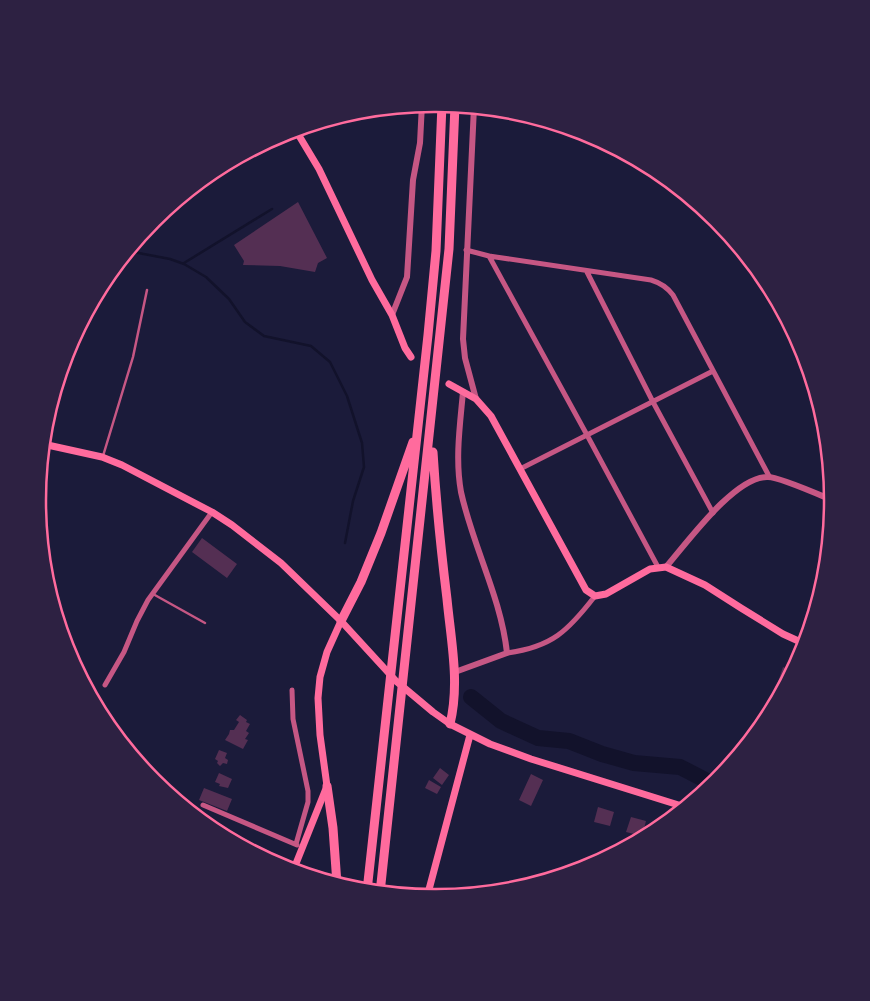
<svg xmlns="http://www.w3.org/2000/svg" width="870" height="1001" font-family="'Times New Roman',serif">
<rect width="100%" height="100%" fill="#1b1b3a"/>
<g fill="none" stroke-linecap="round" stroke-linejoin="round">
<path stroke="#12122b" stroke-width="2.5" d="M128,251L170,259L184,264L206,277L229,299L245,322L264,336L311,346L330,362L347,396L362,443L364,467L353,501L345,543
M184,263L272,209"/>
<path stroke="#12122b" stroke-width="16" d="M471,697L501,721L538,738L569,741L602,754L634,763L680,767L713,784"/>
</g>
<path fill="#542f53" d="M298,202L327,258L318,263L315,272L280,266L243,265L244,261L234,245Z
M202,538L237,564L227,578L192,552Z
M783,667L793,671L767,718H766Z
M240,715L247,720L246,722L250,724L246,731L249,733L245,739L248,740L243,749L225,740L229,734L230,730H234L239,722L236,720Z
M219,750L227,753L225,758L228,760L227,764L223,763L220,766L217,763L218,761L215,759Z
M440,768L449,775L442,785L433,778Z
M219,773L232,779L228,788L219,786L220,784L215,782Z
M531,774L543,780L531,806L519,800Z
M429,780L441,787L437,794L425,788Z
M204,788L232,799L227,811L199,800Z
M598,807L614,812L610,826L594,822Z
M631,817L646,821L642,836L626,832Z"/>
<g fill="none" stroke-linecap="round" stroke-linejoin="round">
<path stroke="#c65784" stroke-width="2.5" d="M103,456L133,357L147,290
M153,594L205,623"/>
<path stroke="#c65784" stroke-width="5" d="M466,250L489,256L587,435L658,567
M489,256L651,280C661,283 667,287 673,295L769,476
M587,272L653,402L713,513
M520,469L713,371
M507,653C552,647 568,631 595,596
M105,685L124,652L137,621L148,600L212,512
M292,690L293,719L308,791V802L296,844
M203,805L297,845"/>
<path stroke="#c65784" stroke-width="6" d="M474,107L463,339L465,358L476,399
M392,315L407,277L413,180L420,143L422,104
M666,567C687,543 734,477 767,477C777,476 820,495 832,500
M455,672L507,653C501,597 473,547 461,492C455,459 460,425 463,392"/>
<path stroke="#ff6b9d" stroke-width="7" d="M295,129L319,169L372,280L392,315L405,348L411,357
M449,384L476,399L491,416L586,590L595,596L606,594L650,569L666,567L705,585L741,608L783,634L805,644
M43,444L102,457L122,465L212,512L232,525L281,563L341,621L396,681L433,712L450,724L490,744L531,759L685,807
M293,871L327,786L320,735L318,698L320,677L327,652L341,621
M427,897L470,735"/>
<path stroke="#ff6b9d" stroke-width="9" d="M433,452C436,501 441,550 447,599C451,641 460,683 450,724
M341,621L361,582L381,533L413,442
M327,786L333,828L337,884
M367,891L428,335L436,251L442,104
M380,893L449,249L455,105"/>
</g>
<path d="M0 0H870V1001H0ZM434 112H436A388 388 0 0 1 824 500V501A388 388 0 0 1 436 889H434A388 388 0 0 1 46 501V500A388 388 0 0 1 434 112Z" fill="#2d2142" fill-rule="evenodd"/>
<path fill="none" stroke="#ff6b9d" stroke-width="2.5" d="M434 112H436A388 388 0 0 1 824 500V501A388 388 0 0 1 436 889H434A388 388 0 0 1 46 501V500A388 388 0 0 1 434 112Z"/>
</svg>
